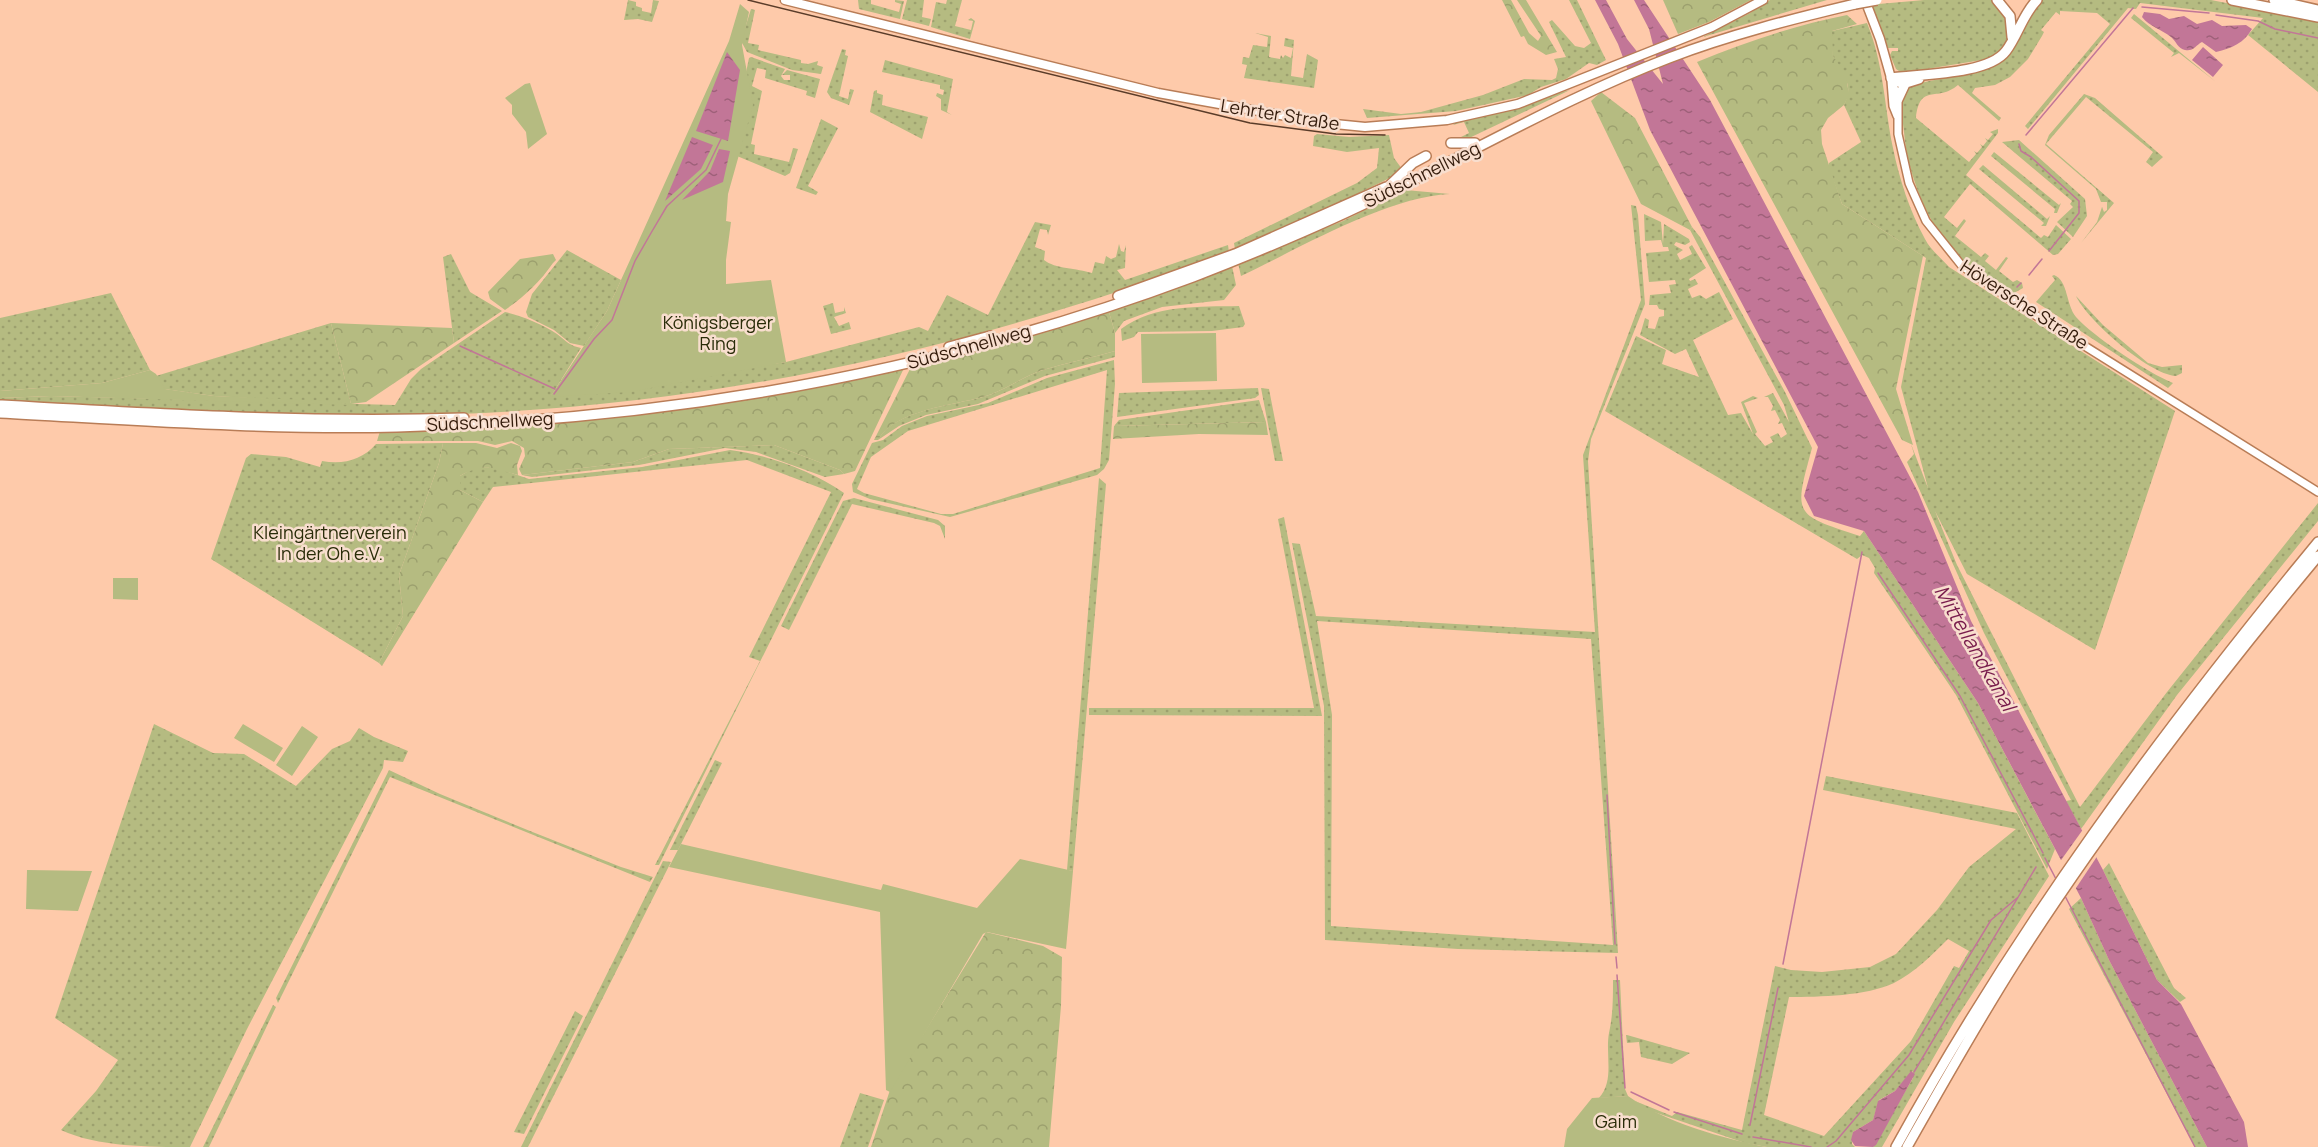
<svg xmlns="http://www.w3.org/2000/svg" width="2318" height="1147" font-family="Manrope,sans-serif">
<defs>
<pattern id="grass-dots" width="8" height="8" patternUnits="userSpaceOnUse" patternTransform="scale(1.5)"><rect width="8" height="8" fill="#b5bb81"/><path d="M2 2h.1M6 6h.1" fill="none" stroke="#9ca06e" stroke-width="1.8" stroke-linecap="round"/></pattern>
<pattern id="forest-crowns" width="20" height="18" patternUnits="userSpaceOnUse" patternTransform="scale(1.5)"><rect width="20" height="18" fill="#b5bb81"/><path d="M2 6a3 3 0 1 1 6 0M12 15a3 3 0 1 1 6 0" fill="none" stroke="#9ca06e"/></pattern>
<pattern id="water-ripples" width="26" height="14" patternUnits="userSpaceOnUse" patternTransform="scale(1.5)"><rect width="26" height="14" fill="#c27697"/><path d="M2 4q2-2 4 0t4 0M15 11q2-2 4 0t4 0" fill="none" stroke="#9e6079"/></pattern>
</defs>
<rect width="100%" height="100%" fill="#fecaaa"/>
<path fill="url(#grass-dots)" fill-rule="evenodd" d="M628,0L636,2V6L642,8V11L651,13L653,0L659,1L652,22L638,19L624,20Z
M858,0H871V4L899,12L901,4L895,2V0L904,1L900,19L859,9Z
M907,0H924L922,17L931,19L929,26L902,19Z
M947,0H962L955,26L971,30L973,21L968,20L971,18L975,21L970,39L931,27L936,2L946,4Z
M1569,0H1577L1606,60L1597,65L1589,63L1566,79L1541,87L1528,95L1456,111L1367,118L1363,109L1401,114L1421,112L1483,95L1524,79L1552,80L1556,78L1558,69L1554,59L1566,57L1549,22L1552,20L1575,46L1584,48L1591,43Z
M1770,0H1827L1703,37L1750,13Z
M1870,0H1877L1879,4L1924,0H1993C1997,4 2004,9 2006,14C2014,33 2005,51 1988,59L1902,73L1896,69L1890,55L1892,51H1898V48H1888Z
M2041,0H2211L2318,21V92L2248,35L2263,18L2140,3L2136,9L2128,8L2028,129L2025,126L2110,24L2097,13L2060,11V15L2056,12L2041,30L2044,32L2042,36L2028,59L2010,77L1995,85L1975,88L1972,93L2001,118L1999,121L1958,85C1937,103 1920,82 1916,118L1969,162L1976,154L1974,151L1977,153L1982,147L1980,144L1983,146L1987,141L1985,138L1988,140L1993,134L1990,132L1998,129V133L1966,175L2041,238L2044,235L2048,237L2056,225L2071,239L2058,254L2053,255L1970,184L1944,217L1957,228L1964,219L1966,221L1955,236L1981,257L1985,253L1989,256L1985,261L1996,270L2006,257L2008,258L1999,271L2013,282L2017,280L2022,283L2023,288L2014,293C1950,277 1909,193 1904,132C1902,116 1900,102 1906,87C1931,78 1987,75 2004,59C2020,44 2026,17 2041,0Z
M751,9L755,10L748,43L759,45L758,50L801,60V63L808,64L818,61L817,65L823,67L821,74L792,70L747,52L741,41Z
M2134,14L2216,82L2179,53L2171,57L2174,53L2131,18Z
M1867,23C1884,64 1884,105 1893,148C1899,178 1910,212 1925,239C1930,249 1941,258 1949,267L2175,411L2095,650L1967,574L1935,511L1957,565L2080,807L2167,692L2318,503V521L2177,695L2081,829L2066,801L2071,800L1984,633L1907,462L1914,454L1911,444L1928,488L1901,387L1926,258L1842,204L1829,168V163L1861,142L1844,105C1856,80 1839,76 1833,56C1831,48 1832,38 1832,31Z
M1255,33L1271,36L1269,57L1280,59L1281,55L1283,58L1285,55L1291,58L1293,48L1284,46L1285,38L1294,40L1291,76L1303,78L1307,54L1318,60L1314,88L1244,78L1247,65L1242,64L1243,57L1249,58L1253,45L1267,47L1268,37Z
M842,49L846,50L845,55L848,56L839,96L848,99L850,89L854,90L849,105L831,98L827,92Z
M751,57L785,69L781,76L784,80H790V75H782L787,70L820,79L815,98L806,95L807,91L765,78L766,70L757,68L752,86L762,91L751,144L755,145L754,154L789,162L793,148L798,149L790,173L785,176L737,156L735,126L749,58Z
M885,60L953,79L947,112L952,115L941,110V99L936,96L937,93L943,95L944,90L940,89V85L882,72Z
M877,90V93L883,95L882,105L928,117L922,139L870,112L874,91Z
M1570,90L1465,140L1461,137L1469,133L1464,122L1453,125L1457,121Z
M2084,94L2095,98L2163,157L2152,167L2146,162L2153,152L2086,97L2046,144L2114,203L2081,243L2097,222L2102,207L2104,212L2107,210V202H2101L2096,189L2045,145L2049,135Z
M821,119L838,128L808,186L818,192L816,195L796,188Z
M1317,134L1349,137L1389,135L1394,158L1402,169L1394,176L1299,222L1235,249L1234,243L1357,183L1377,168L1379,148L1347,152L1313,146L1314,136Z
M2019,140L2085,199L2087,216L2073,237L2057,222L2073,207L2070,204L2072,201L2002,142Z
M1994,152L2059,205L2061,203L2057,213H2054L2055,209L1991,156Z
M1983,165L2047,219L2050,216L2046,226H2041L2044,223L1979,169Z
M1405,190L1450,194C1386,197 1300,248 1241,276L1238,263L1343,221Z
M1631,205L1636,206L1638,215L1645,304L1591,439L1588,461L1618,953L1458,949L1325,940L1324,706L1292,543L1300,544L1316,616L1595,632L1583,455L1641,300ZM1317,621L1591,639L1613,945L1331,926L1332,715Z
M1644,214L1661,222L1663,244L1664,224L1689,239L1690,242L1685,245L1676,242L1674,245L1683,250L1677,254L1680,260L1692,254L1689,247L1692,245L1706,268L1689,279L1690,281L1695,279L1698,284L1688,289L1692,298L1700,295L1706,299L1719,292L1733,319L1693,340L1728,415L1741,413L1753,434L1741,402L1753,396L1758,398L1744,403L1757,432L1755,434L1765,446L1773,442L1770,437L1778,433L1781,438L1787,434L1782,423L1778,424L1780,420L1775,410L1771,411L1773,406L1768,397H1764L1773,393L1789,422L1784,405L1690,230L1692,227L1700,237L1785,392L1812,448C1794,515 1792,514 1860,536L1864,531L1978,703L2055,849L2047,869L1956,695L1874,573L1875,568L1869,558L1862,555L1857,559L1605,411L1636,336L1666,350L1662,364L1699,377L1686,349L1675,354L1640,335L1645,318L1649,320L1648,328L1655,329L1659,317L1664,316V310L1659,309L1657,305H1649L1650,295L1671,293L1669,285L1676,284L1675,280L1649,282L1646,253L1669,251L1668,247H1663L1661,240L1645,241Z
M1035,222L1051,225L1048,235L1047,230L1040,229L1035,247L1045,251L1044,260C1055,269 1077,268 1092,273L1095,262L1104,264L1106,256L1111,259L1116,257L1119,244L1121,251L1124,252L1126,245L1125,268L1117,270L1125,280L1228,245L1229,252C981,346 724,404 458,414C306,420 152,409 0,401V398L51,396L395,405L411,379L421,369L505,312C522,316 542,324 557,334C566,341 570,346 581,348L551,396L786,362L919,327L928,331L947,295L988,315Z
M567,250L621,280L607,311L584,346L570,343L554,330L528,317L526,312L532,294Z
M451,254L470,292L502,311L454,343L443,257Z
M1232,266L1236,285L1224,300L1162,307L1124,321L1115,333L1109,312Z
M2054,275C2068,280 2066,305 2076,317C2094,337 2148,373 2173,383L2168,388L2036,302L2055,280L2052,276Z
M111,293L150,370L102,383L0,391V318Z
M2076,296L2103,325L2148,363L2162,367L2182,365V373L2176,376C2147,374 2086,318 2076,296Z
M833,303L835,313L844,311V307L846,313L834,317L839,326L849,322L851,329L831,334L823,306Z
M1239,306L1245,324L1243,327L1212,331L1138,332L1134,337L1122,341L1121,329C1154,304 1200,307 1239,306Z
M331,323L351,404L214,396L164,389L156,376Z
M1115,351V357L1045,376L978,404L926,415L899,426L878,440C894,410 954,405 983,397C1004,391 1022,377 1043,370C1066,363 1091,358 1115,351Z
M1114,360L1115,384L1109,460L1104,469L1097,475L950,517L870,499L853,492L852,484L872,443L883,440L902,426L927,416L988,403L1047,378ZM1107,370L1100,468L953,514H941L864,493L857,489L871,457L908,431Z
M1258,388L1259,395L1255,398L1117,417L1119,393Z
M1261,388L1269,389L1283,461H1275Z
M1259,400L1266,422L1114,426L1119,420Z
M443,443L439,463L399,575L403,616L379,663L211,559L246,458L251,454L286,457L320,467L322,461C343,465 362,460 376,444Z
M774,445L840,470L844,474L825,477L756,452L725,448L639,465L532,477L522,475L633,462L669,449Z
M730,450C769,455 812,471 844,493L659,865H655L760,661L749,657L831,492L747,460L493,487L483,502L460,490V476L475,467L497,468L529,479L642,467Z
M1099,478L1106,484L1073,871L1067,870Z
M854,498L938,520L945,526V539L940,526L934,523L852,504L789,630L781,626L843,501Z
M1284,517L1322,716L1089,715V708H1314L1278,519Z
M154,724L213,753L244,754L296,786L332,749L350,741L359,728L374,737L408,751L403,762L384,760L383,768L247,1029L190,1147C150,1147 97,1147 61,1130L96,1091L118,1060L55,1018Z
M715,760L722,763L678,850H670Z
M389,770L440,794L530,831L621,867L653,877L650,882L390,777L278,1003L276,998Z
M1826,776L2017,813L2049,876L1954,1022L1882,1147H1873L1913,1078V1071L1895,1091L1879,1100L1873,1120L1853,1132L1852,1144L1855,1147H1767L1745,1143L1648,1110L1635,1101L1672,1116L1677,1112L1742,1130L1775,966L1791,970L1822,972L1870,967L1896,954L1937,910L1969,867L2016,829L1823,790ZM1948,939L1969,951L1959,968L1954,966L1911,1041L1824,1136L1764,1115L1789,997C1819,997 1867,996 1894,983C1914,973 1933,954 1948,939Z
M663,861L671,862L528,1147H521Z
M2109,863L2174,988L2186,998L2180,1002L2157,980L2103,870Z
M2081,898L2109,960L2207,1147H2195L2069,909Z
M1613,980H1620L1625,1089L1628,1096L1599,1098C1615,1080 1605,1055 1609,1033C1613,1015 1613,999 1613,980Z
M273,1005L276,1007L209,1147H203Z
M575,1011L583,1016L524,1134L514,1132Z
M1626,1035H1627L1690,1053L1672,1064L1641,1057L1639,1042L1627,1043Z
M860,1093L884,1100L868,1147H840Z"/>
<path fill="url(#forest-crowns)" d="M1502,0H1511L1529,33L1538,41L1541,36L1517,0H1526L1557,52L1546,55L1528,44L1524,36L1521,37Z
M1663,0H1751L1709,22L1678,34Z
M1847,15L1857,24L1832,31L1833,56L1846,75L1849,95L1844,105L1828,118L1821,130L1822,144L1842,204L1923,256L1896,389L1913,445L1902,440L1697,62C1746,42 1796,25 1847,15Z
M1601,92L1635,118L1692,227L1690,230L1641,204L1591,101Z
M553,254L556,260L553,263C539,283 525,296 505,310L490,299L488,292L520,259Z
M1109,312L1115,333V351C1091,358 1066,363 1043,370C1022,377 1004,391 983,397C954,405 895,410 878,440H874L912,365Z
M331,323L452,328L454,343L366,402L351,404Z
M904,368L855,471L844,474L840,470L774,445L669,449L633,462L522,475L519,469L525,456L524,448L512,441L495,445L478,441H377L380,431C556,431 733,407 904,368Z
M1266,422L1268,435L1199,434L1113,439L1114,426Z
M443,443H476L497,448L511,443L520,446L522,451L517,465L518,475C493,469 485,462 460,476V490L483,502L382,666L379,663L403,616L399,575L439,463Z
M986,932L1043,946L1062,957L1061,1006L1049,1147H871L891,1087Z"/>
<path fill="#b5bb81" d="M740,4L749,12L742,45L753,105L728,194L726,221L731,222L726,260V284L771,280L786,362L630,392L550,397L607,311L729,41Z
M530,83L547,134L528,149L526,132L512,114V105L505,98L525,84Z
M1216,333L1217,381L1142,383L1141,334Z
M150,370L156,374L165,389L214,396L332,401L351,405L51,396L0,398V391L102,383Z
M113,578H138V600L113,599Z
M243,724L283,748L274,762L234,738Z
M302,726L318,737L292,776L276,765Z
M681,844L881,890L883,884L977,908L1020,859L1073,871L1066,949L987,932L983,934L890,1092L886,1090L880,912L669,867Z
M27,870L92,871L78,911L26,909Z
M1628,1096C1664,1122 1724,1139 1767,1147H1564L1567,1129L1592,1098Z"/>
<path fill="url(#water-ripples)" d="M1595,0H1606L1627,39L1663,84L1649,29L1634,0H1644L1710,100L1918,492L1971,621L2103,870L2157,980L2181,1004L2244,1122L2248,1147H2207L2109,960L2081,898L1978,703L1864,531L1814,516L1804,496L1818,447L1650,130L1618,44Z
M2144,12L2160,14L2169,19L2184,16L2197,24L2212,20L2222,26L2246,25L2252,29C2244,43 2232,48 2216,52L2202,42C2196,45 2193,52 2185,50C2178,49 2176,41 2171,37C2161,29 2150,27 2142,17Z
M2203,47L2223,65L2213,77L2192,60Z
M727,52L740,70L728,141L696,131Z
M692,137L713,145L701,169L665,201Z
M719,149L730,151L723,182L682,200L710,171Z
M1911,1071L1915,1074L1876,1145L1873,1147L1855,1146L1851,1140L1853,1132L1873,1120L1878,1101L1895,1091Z"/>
<path fill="#fecaaa" d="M2084,828L2098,855L2074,891L2059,863Z"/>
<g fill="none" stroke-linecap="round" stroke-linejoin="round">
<path stroke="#c27697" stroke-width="1.5" d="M2142,7L2209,13
M2216,15L2258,21L2275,29L2318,38
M2026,135L2133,8
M2019,144L2021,151L2031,157L2079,201V213L2049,251
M2029,275L2042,259
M2017,287L2021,283
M460,346L555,389
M554,394L594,339L612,320L635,261L651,233L667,206L706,170L721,139
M1878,573L1960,696L2043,853
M1607,795L1615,944
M2045,858L2057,881
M2065,896L2195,1147
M1616,957L1617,968
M1783,964L1862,552
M1617,975L1625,1088
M1914,1072L2036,867
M1631,1092L1669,1110
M1674,1112L1742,1134
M1750,1125L1778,988
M1753,1137L1811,1147
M1827,1147L1836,1141L1909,1055L1991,920L2017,898"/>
<g stroke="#b97d57" stroke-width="10">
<path id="minor" d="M1891,78L1898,99V134L1909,183L1926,221L1962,266L2016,303L2318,492
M1891,81L1893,106L1897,116"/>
</g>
<g stroke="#b97d57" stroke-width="11">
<path id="major" d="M785,0L1158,93L1325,123L1365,127L1447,120L1518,104L1712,27L1763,0
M1865,0L1880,39L1891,78"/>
</g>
<g stroke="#b97d57" stroke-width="12">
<path id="highway" d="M1997,0L2010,16L2012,37
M2232,0L2318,17
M2274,0L2318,10
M1891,78C1919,74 1988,75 2006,51C2018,35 2023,14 2037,0
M1891,78L1903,84L1919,79
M1898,99L1905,84
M1451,143H1475
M1390,185L1413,163L1426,156
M1118,296L1235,254L1386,187
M949,347L990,336
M0,405C155,414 309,423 464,418
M0,413C132,420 265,430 397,427C669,420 939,372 1193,277C1260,251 1325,224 1389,192C1482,147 1572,95 1669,58C1729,35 1792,19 1855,4
M1896,1147C2017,927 2159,735 2318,542
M1907,1147C1942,1085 1977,1023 2015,963C2106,821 2210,686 2318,556"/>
</g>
<use href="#minor" stroke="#fff" stroke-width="7"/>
<use href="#major" stroke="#fff" stroke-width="8"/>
<use href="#highway" stroke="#fff" stroke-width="9"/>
<path stroke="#5a3c29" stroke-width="1.5" d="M748,0L1250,123L1336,134L1385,135"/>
<g stroke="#b97d57" stroke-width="12" stroke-linecap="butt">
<path id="highway-bridge" d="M1855,4L1877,0"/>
</g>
<use href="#highway-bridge" stroke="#fff" stroke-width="9"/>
</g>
<g text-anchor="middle" stroke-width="5" stroke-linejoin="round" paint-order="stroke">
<g font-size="18" fill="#331b0b" stroke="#f8dece">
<text transform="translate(1280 115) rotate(9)" y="6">Lehrter Straße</text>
<text transform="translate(1422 175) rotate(-26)" y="6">Südschnellweg</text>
<text transform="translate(2024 305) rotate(33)" y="6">Höversche Straße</text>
<text transform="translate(969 347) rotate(-15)" y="6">Südschnellweg</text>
<text transform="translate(490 422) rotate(-3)" y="6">Südschnellweg</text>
</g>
<g font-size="18" fill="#292c08" stroke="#f8dece">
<text x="718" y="329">Königsberger<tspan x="718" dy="21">Ring</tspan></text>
<text x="330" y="539">Kleingärtnerverein<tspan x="330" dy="21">In der Oh e.V.</tspan></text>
<text x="1616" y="1128">Gaim</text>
</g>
<g font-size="20" font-style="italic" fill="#781c4c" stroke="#f8dece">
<text transform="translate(1975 648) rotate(60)" y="7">Mittellandkanal</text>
</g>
</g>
</svg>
